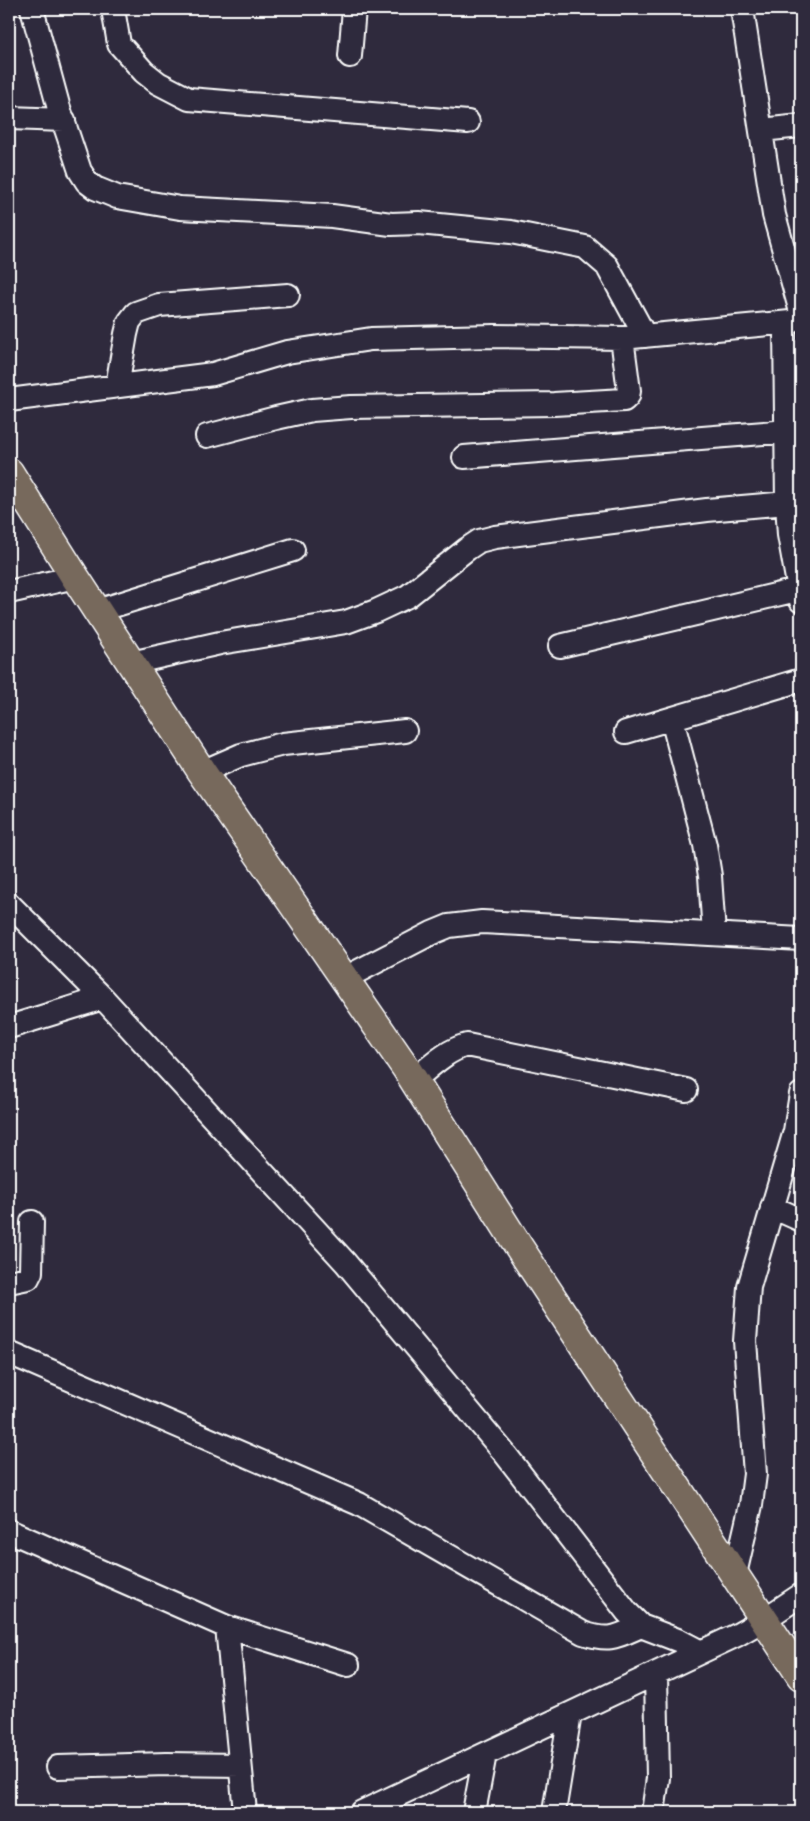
<svg xmlns="http://www.w3.org/2000/svg" width="810" height="1821" font-family="'Comic Neue',sans-serif">
<rect width="100%" height="100%" fill="#2f2a3d"/>
<filter id="ink" filterUnits="userSpaceOnUse"><feTurbulence type="fractalNoise" baseFrequency=".02" numOctaves="2"/><feDisplacementMap in="SourceGraphic" scale="10" xChannelSelector="R" yChannelSelector="G"/><feConvolveMatrix kernelMatrix="1 2 1 2 8 2 1 2 1" color-interpolation-filters="sRGB"/></filter>
<g filter="url(#ink)">
<g fill="none" stroke-linecap="round" stroke-linejoin="round">
<g stroke="#fff" stroke-width="26">
<path id="minor" d="M32,9L58,105L80,171L87,182L95,188L117,197L180,208L332,216L391,224L419,223L511,232L585,247L607,266L645,336
M113,9L119,44L144,72L158,83L189,99L468,122
M742,9L774,215L801,312
M350,56L354,9
M9,118L64,120
M761,130L801,126
M801,318L790,322L785,329L787,503L789,535L801,601
M117,386L126,334L129,322L136,313L159,305L288,295
M9,400L213,374L287,352L371,339L494,336L622,338L790,322
M207,436L276,418L312,410L351,407L554,404L624,400L628,396L629,391L622,338
M464,457L801,430
M9,592L75,577
M97,611L293,550
M560,646L801,589
M131,663L220,643L346,622L376,611L408,596L467,549L479,541L495,537L707,510L787,503
M672,719L705,845L710,876L714,934
M626,732L801,680
M202,772L241,755L283,744L405,731
M9,904L103,998L345,1262L506,1455L627,1612L641,1626L680,1641L701,1652
M345,978L432,933L449,926L482,922L801,939
M9,1027L103,998
M414,1080C430,1067 447,1050 467,1045L686,1090
M772,1207L801,1220
M9,1282L28,1278L31,1272L32,1222
M9,1353L359,1504L583,1633C610,1642 616,1637 641,1626
M9,1531L227,1627L348,1665
M735,1574L751,1505L755,1474L745,1341L749,1287L795,1131L801,1094
M227,1627L245,1812
M58,1767L167,1764L240,1765
M362,1812L737,1635L765,1619L801,1595
M474,1812L485,1754
M554,1812L570,1714
M653,1812L658,1778L656,1674"/>
</g>
<g stroke="#fff" stroke-width="31">
<path id="highway" d="M9,472L75,577L202,772L406,1068L519,1247L801,1676"/>
</g>
<use href="#minor" stroke="#2f2a3d" stroke-width="22"/>
<use href="#highway" stroke="#77695c" stroke-width="28"/>
</g>
</g>
<rect width="810" height="1821" fill="none" stroke="#2f2a3d" stroke-width="30"/>
<rect x="15" y="15" width="780" height="1791" fill="none" stroke="#fff" stroke-width="2" filter="url(#ink)"/>
</svg>
